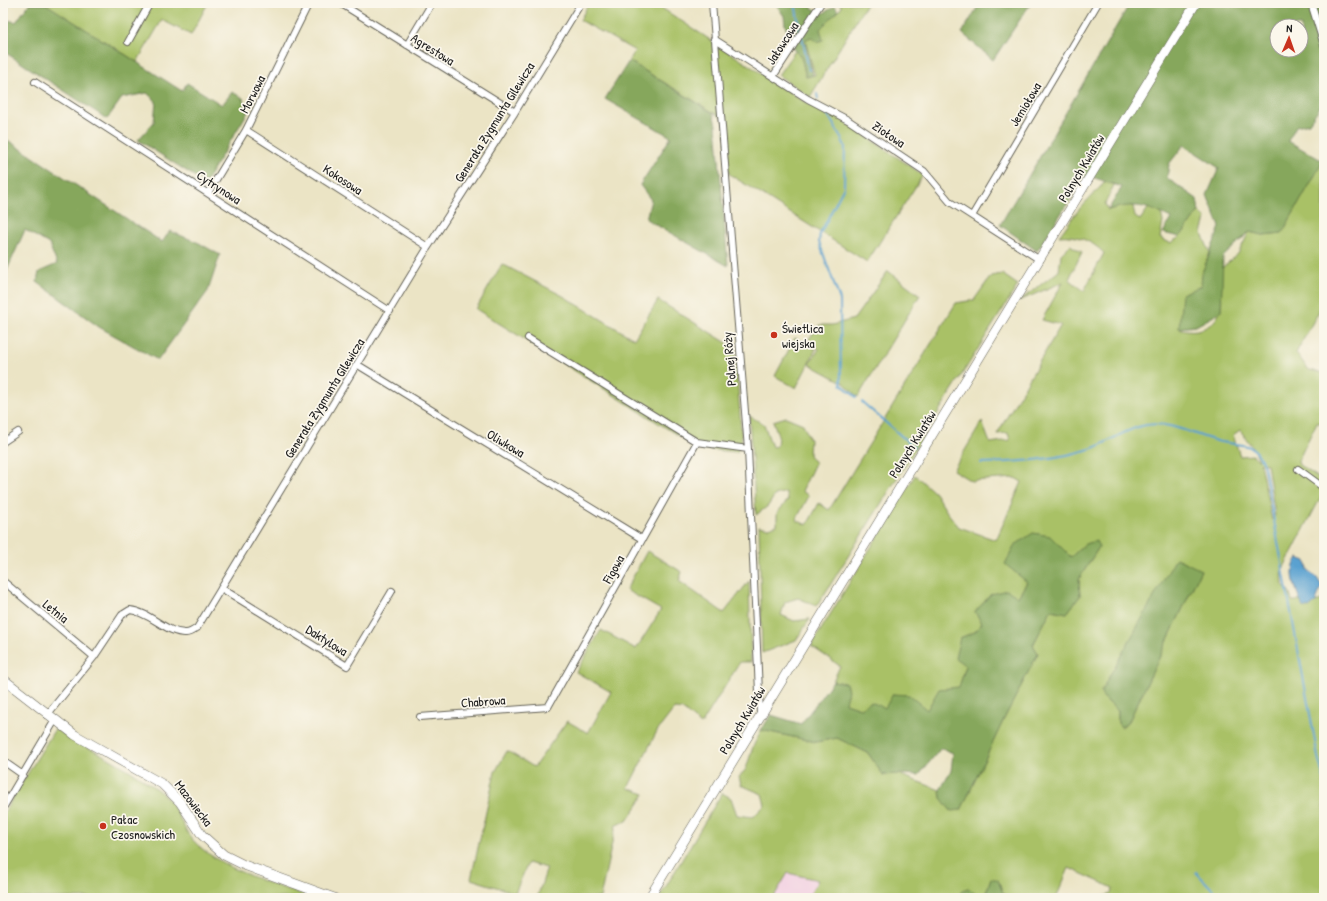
<svg xmlns="http://www.w3.org/2000/svg" width="1327" height="901" font-family="'Patrick Hand',sans-serif">
<rect width="100%" height="100%" fill="#fbf7ec"/>
<filter id="ink" filterUnits="userSpaceOnUse"><feTurbulence type="fractalNoise" baseFrequency=".025" numOctaves="2"/><feDisplacementMap in="SourceGraphic" scale="8" xChannelSelector="R" yChannelSelector="G"/><feConvolveMatrix kernelMatrix="1 2 1 2 8 2 1 2 1" color-interpolation-filters="sRGB"/></filter>
<filter id="wash" filterUnits="userSpaceOnUse"><feTurbulence type="fractalNoise" baseFrequency=".012" numOctaves="4" result="noise"/><feDisplacementMap in="SourceGraphic" scale="16" xChannelSelector="R" yChannelSelector="G"/><feGaussianBlur stdDeviation="0.9" result="paint"/><feColorMatrix in="noise" values="0 0 0 0 0 0 0 0 0 0 0 0 0 0 0 0 0 1.4 0 .05"/><feComposite in="paint" operator="in"/></filter>
<g filter="url(#wash)">
<rect width="100%" height="100%" fill="#ebe4c5"/>
<path fill="#f2cfe1" d="M788,873L819,880L808,898H773Z"/>
<path fill="#a9c166" stroke="#626e41" fill-rule="evenodd" d="M44,3H208L191,35L162,20L137,62Z
M589,3H654L805,102L844,121L923,175L867,262L729,174L724,119L629,61L635,51L580,20Z
M839,3H867L810,97L778,75L795,51L801,56L806,77L815,75L805,40L820,29L842,7Z
M1324,159V302L1296,353L1309,370L1324,373V425L1317,422L1298,461L1299,465L1324,481V491L1282,571L1283,585L1289,591L1292,601H1320L1324,597V898H1099L1111,894L1113,888L1069,868L1056,898H1010L1003,893L998,880L991,878L984,898H973L974,892L962,890L959,898H808L818,880L788,873L773,898H659L722,793L731,798L737,815L753,817L765,805L762,794L741,785L739,777L746,769L753,747L761,730L816,742L837,738L868,753L883,775L898,774L940,790L941,798L961,810L1004,719L1038,653L1033,645L1051,610L1067,613L1080,596L1079,579L1099,547L1085,544L1071,557L1027,582L1018,597L975,612L982,623L975,632L960,638L966,666L959,687L927,711L860,708L844,703L848,691L846,684L833,681L840,666L811,646L915,475L935,493L947,512L959,527L996,540L1022,482L1015,478L971,481L953,470L982,422L990,443L1010,440L1008,433L997,434L1061,325L1042,320L1063,282L1019,301L1059,271L1061,254L1070,245L1082,252L1069,279L1084,291L1104,253C1092,241 1076,234 1059,236L1080,208L1105,182L1114,185L1105,204L1108,210L1126,205L1133,206L1135,217L1140,220L1149,207L1161,212L1163,222L1160,238L1170,243L1180,237L1199,211L1206,219L1202,233L1210,253L1202,273L1201,287L1179,328C1203,337 1226,320 1221,294C1221,289 1218,284 1216,279L1222,268L1238,254L1249,232L1263,235L1282,233ZM1240,430L1255,451L1259,461L1253,455L1240,456L1233,435ZM1260,463L1267,464L1275,515L1272,520ZM1201,570L1128,723L1121,727L1118,723V711L1102,696Z
M502,264L563,296L634,339L658,300L735,348L742,443L737,452L700,449L476,309Z
M888,271L920,295L858,397L844,383L809,364L819,349L807,342L819,325H832L854,319Z
M1002,274L1018,285L817,606L798,598L785,602L781,615L794,621L810,619L796,640L762,653L759,526L769,528L777,525V513L788,500L786,492L775,495L768,506L756,515L749,416L764,424L772,447L777,446L778,435L773,421L786,417L803,424L810,440L809,455L815,463L802,491L809,496L796,520L807,525L819,503L829,510L956,303L974,300L991,276Z
M795,338L816,349L796,388L775,376Z
M647,551L682,572L679,581L724,613L749,581L751,662H740L701,725L684,710L674,709L657,731L628,788L645,794L627,821L616,825L600,898H537L547,868L528,863L515,893L471,879L495,772L507,751L534,767L567,721L588,733L611,692L576,672L601,630L636,649L661,610L626,590Z
M55,729C92,750 132,768 164,795C177,806 181,826 192,839C218,869 277,886 314,898H3V814Z"/>
<path fill="#86a75b" stroke="#51623c" fill-rule="evenodd" d="M775,3H811V7L822,14L835,6L838,11L820,29L823,40L816,42L811,37L805,40L813,75L806,77L801,56L795,51L785,25L784,16Z
M980,3H1031L993,60L962,33Z
M1130,3H1324V101L1309,123L1296,126L1288,141L1323,161L1282,233L1263,235L1249,232L1223,257L1221,312L1196,326L1179,328L1182,294L1201,286L1202,273L1220,227L1207,195L1219,168L1184,145L1169,164L1167,178L1197,199L1199,211L1180,237L1163,233L1171,218C1146,206 1136,202 1108,210L1122,187L1086,175L1037,251L1000,225ZM1277,26H1301V50H1277Z
M29,4H46L182,91L187,83L222,105L232,92L243,98L248,112L205,183L138,140L154,122L156,101L147,93L122,98L107,119L3,51V19L16,22Z
M629,61L713,113L716,125L728,266L646,219L651,200L640,185L671,137L605,99Z
M3,137L162,242L170,231L199,243L220,255L208,291L158,360L99,327L37,282L39,272L57,264L49,244L25,230L3,279Z
M1033,533L1050,536L1071,557L1085,544L1096,541L1099,547L1079,579L1080,596L1067,613L1051,610L1033,645L1038,653L1004,719L961,810L951,811L941,798L940,790L951,771L953,753L941,748L919,775L898,774L883,775L868,753L837,738L816,742L761,730L771,715L801,724L833,681L846,683L848,691L845,703L860,708L871,702L885,708L893,694L909,695L927,710L939,689L959,687L966,666L955,658L960,638L975,632L982,623L975,612L991,594L1007,590L1018,597L1027,582L1005,564L1015,545Z
M1176,558L1201,570L1128,723L1121,727L1118,723V711L1102,696L1101,691Z
M991,878L998,880L1003,893L1010,898H984Z
M968,888L974,892L973,898H959L962,890Z"/>
<path fill="#5aa1d0" stroke="#3b5e76" d="M1298,558L1306,561L1308,570L1317,578L1322,586L1315,603L1309,608L1303,607C1297,593 1287,571 1298,558Z"/>
<g fill="none" stroke-linecap="round" stroke-linejoin="round">
<path stroke="#5aa1d0" stroke-width="2" d="M795,3L800,31
M802,37L809,70
M817,94L818,99
M825,110L838,132L845,146L844,187L820,234L819,242L840,300L841,384L856,397
M862,402L914,447
M981,463C1017,462 1056,460 1090,449C1109,443 1126,428 1146,425C1171,421 1193,435 1217,441C1227,444 1240,443 1250,447C1258,451 1261,459 1264,467L1318,757L1324,779
M1196,872L1216,893L1219,898"/>
</g>
</g>
<g filter="url(#ink)">
<g fill="none" stroke-linecap="round" stroke-linejoin="round">
<g stroke="#646257" stroke-width="8">
<path id="street" d="M340,3L515,112
M712,3L748,449L760,714
M1311,3L1324,45
M714,39L808,99L848,120L924,171L950,202L1040,260
M128,42L150,3
M407,45L432,3
M774,75L821,3
M35,82L390,311
M246,130L428,247
M208,193L246,130L309,3
M972,216L1098,3
M528,338L697,442L748,449
M358,365L642,539
M3,442L18,432
M1298,469L1324,488
M3,581L94,657
M221,588L347,666L392,591
M47,715L94,657L122,615L130,610C150,612 167,634 186,633C189,633 194,630 197,628L428,247L515,112L581,3
M420,717L548,707L697,442
M3,761L23,775
M3,808L55,720"/>
</g>
<g stroke="#646257" stroke-width="10">
<path id="secondary" d="M3,679L75,735L162,784L180,802L202,835L224,855L244,865L334,898
M649,898L1196,3"/>
</g>
<use href="#street" stroke="#fff" stroke-width="6"/>
<use href="#secondary" stroke="#fff" stroke-width="9"/>
</g>
</g>
<g fill="#c8321e" stroke="#fbf7ec" stroke-width="1.5">
<circle cx="774" cy="335" r="4"/>
<circle cx="103" cy="826" r="4"/>
</g>
<g text-anchor="middle" stroke-width="3.5" stroke-linejoin="round" paint-order="stroke">
<g font-size="13" fill="#1c1c1c" stroke="#fbf7ec">
<text transform="translate(782 43) rotate(-57)" y="5">Jałowcowa</text>
<text transform="translate(433 49) rotate(32)" y="5">Agrestowa</text>
<text transform="translate(252 94) rotate(-63)" y="5">Morwowa</text>
<text transform="translate(1025 104) rotate(-59)" y="5">Jemiołowa</text>
<text transform="translate(494 122) rotate(-58)" y="5">Generała Zygmunta Gilewicza</text>
<text transform="translate(889 134) rotate(34)" y="5">Ziołowa</text>
<text transform="translate(1081 168) rotate(-59)" y="5">Polnych Kwiatów</text>
<text transform="translate(343 179) rotate(33)" y="5">Kokosowa</text>
<text transform="translate(219 187) rotate(33)" y="5">Cytrynowa</text>
<text transform="translate(729 359) rotate(-95)" y="5">Polnej Róży</text>
<text transform="translate(324 398) rotate(-58)" y="5">Generała Zygmunta Gilewicza</text>
<text transform="translate(506 443) rotate(31)" y="5">Oliwkowa</text>
<text transform="translate(912 444) rotate(-58)" y="5">Polnych Kwiatów</text>
<text transform="translate(613 569) rotate(-61)" y="5">Figowa</text>
<text transform="translate(56 611) rotate(39)" y="5">Letnia</text>
<text transform="translate(327 640) rotate(32)" y="5">Daktylowa</text>
<text transform="translate(483 701) rotate(-4)" y="5">Chabrowa</text>
<text transform="translate(742 720) rotate(-59)" y="5">Polnych Kwiatów</text>
<text transform="translate(194 803) rotate(53)" y="5">Mazowiecka</text>
</g>
<g font-size="13" fill="#1c1c1c" stroke="#fbf7ec" text-anchor="start">
<text x="782" y="333">Świetlica<tspan x="782" dy="15">wiejska</tspan></text>
<text x="111" y="824">Pałac<tspan x="111" dy="15">Czosnowskich</tspan></text>
</g>
</g>
<rect width="1327" height="901" fill="none" stroke="#fbf7ec" stroke-width="16"/>
<g transform="translate(1289 38) rotate(2)"><circle r="19" fill="#fbf7ec" stroke="#a29f99"/>
<path d="M0-3L7 15L0 10L-7 15Z" fill="#c8321e"/>
<text y="-6" font-size="11" font-weight="bold" text-anchor="middle" fill="#1c1c1c">N</text>
</g>
</svg>
